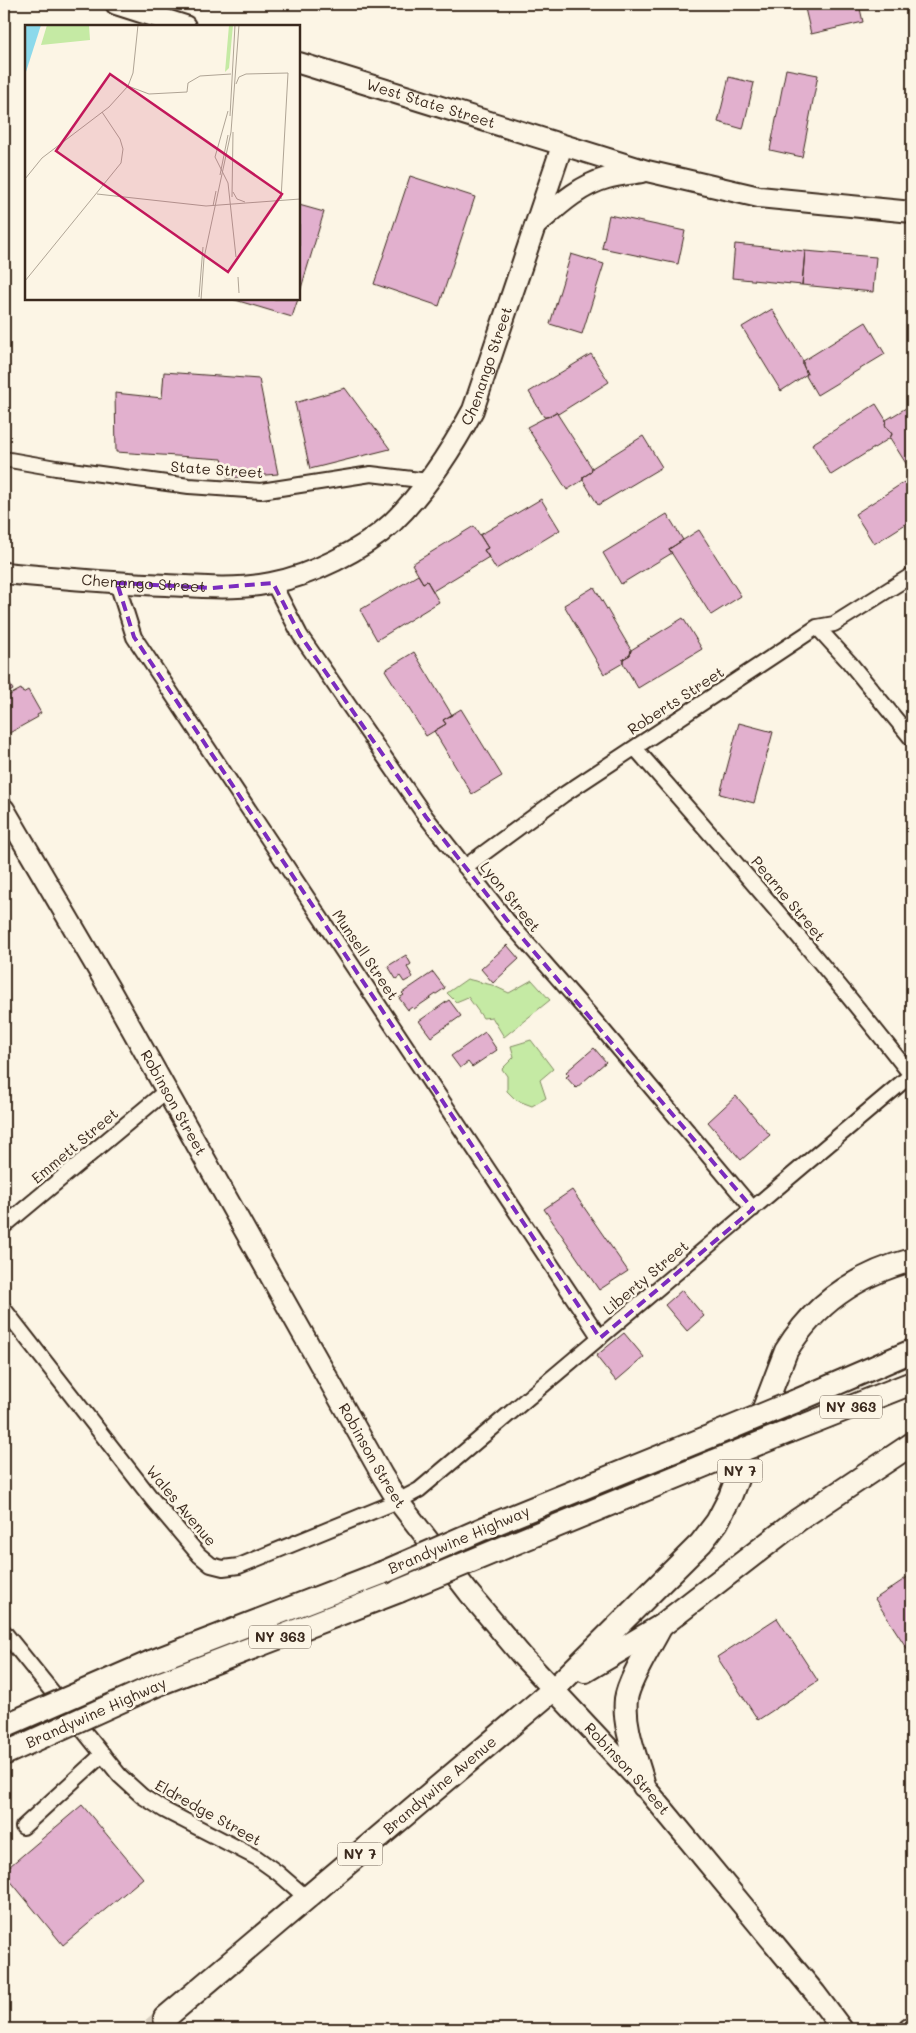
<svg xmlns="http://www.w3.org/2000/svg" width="916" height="2033" font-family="Mali,sans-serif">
<rect width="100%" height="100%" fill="#fcf5e5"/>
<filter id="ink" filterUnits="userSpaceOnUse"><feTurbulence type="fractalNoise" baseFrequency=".02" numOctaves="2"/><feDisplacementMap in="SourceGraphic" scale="10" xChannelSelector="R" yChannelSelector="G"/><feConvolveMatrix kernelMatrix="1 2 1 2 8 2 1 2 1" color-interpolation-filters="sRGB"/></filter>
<g filter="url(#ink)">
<path fill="#c5eaa4" stroke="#808a61" d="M467,979L492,985L509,993L532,980L550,1000L504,1037L492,1017L483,1018L468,997L456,1002L447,993Z
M531,1040L553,1069L540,1080L546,1098L532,1106L516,1100L507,1091V1076L502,1069L514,1057L511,1046Z"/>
<path fill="#e2b0ce" stroke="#3b2a1e" d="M804,4H859L863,22L811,34Z
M786,69L818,75L802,157L770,150Z
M729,77L754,83L743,129L718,122Z
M410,176L475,197L439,306L374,284Z
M299,205L324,212L299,295Z
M609,215L685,231L678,264L602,248Z
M735,244L805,251L802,285L732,278Z
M805,251L876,257L873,292L802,285Z
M571,254L604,264L582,334L550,324Z
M232,299H298L292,317Z
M772,309L803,361V365L807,374L781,391L742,327Z
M866,322L885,354L817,395L806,376L807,374L803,365V361Z
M591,354L609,382L558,414L556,412L548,417H544L529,392Z
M164,372L259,379L278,474L228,478L222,459L116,452L115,393L162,398Z
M345,388L390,449L310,469L295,403Z
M876,404L886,420L885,425L892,434L890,438L831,475L812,444Z
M911,405L912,407V473L890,438L892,434L885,425L886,420Z
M556,412L592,468L591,472L583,477V480L567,490L527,427Z
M643,436L662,467L598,505L583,480V477L591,472L592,468Z
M912,477V520L874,544L855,514Z
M541,499L560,530L496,569L484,550L488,548L480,535Z
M667,514L683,540L669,549L672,553L621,584L603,553Z
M474,526L488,548L484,550L489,557L433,591L427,581L423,583L412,564Z
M699,530L741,596L711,615L669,549Z
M418,575L423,583L427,581L439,602L377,640L360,610Z
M594,587L631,650L630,655L623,659V663L604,674L564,605Z
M683,618L702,649L638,688L623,663V659L630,655L631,650Z
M414,652L452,715L443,720L446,724L426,736L385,670Z
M4,673L13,690L4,695Z
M21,689L23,693L28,690L41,713L37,715L38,717L4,736V698Z
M461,709L502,776L472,794L434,731L446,724L443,720Z
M739,723L773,732L754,803L720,794Z
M507,945L519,959L493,983L481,969Z
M406,955L411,964L407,967L413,977L404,982L400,976L396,979L388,966Z
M433,972L445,988L414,1009L412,1007L408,1010L399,998L404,995L402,993Z
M449,1000L461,1016L431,1037L419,1021Z
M485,1032L497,1050L472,1067L468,1062L460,1068L451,1056Z
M594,1048L606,1062L576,1088L566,1077L569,1075L566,1072Z
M736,1096L770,1135L741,1160L708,1122Z
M572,1190L628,1271L599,1290L544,1209Z
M682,1290L704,1316L687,1331L665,1305Z
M624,1333L644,1357L616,1381L596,1356Z
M912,1574V1656L875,1599Z
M777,1618L818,1681L758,1720L717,1657Z
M82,1805L143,1878L63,1945L4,1873V1871Z"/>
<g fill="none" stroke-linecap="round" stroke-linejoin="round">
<path stroke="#d5ccbd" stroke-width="22" stroke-dasharray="22 11" stroke-linecap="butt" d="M152,2029L165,2018"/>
<g stroke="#3b2a1e" stroke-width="18">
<path id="street" d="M4,459L56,468L189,486L261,491L371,474L428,481
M117,583L134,637L600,1338
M273,583L300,635L426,817L507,920L597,1023L753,1209
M817,627L849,662L912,739
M635,748C729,855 823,962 911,1075
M465,867L563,795L817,627L834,624L912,575
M4,1226L166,1091
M4,1309L152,1499L199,1555L211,1565L223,1568L239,1566L398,1501L419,1490L912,1074
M4,1632L120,1776L142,1796L164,1810L257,1858L278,1873L308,1899
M23,1827L103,1754"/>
</g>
<g stroke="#3b2a1e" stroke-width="24">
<g id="secondary">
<path d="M116,4L185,26"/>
<path id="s1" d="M299,63L647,171L759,197L912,212"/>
<path d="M535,226C557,207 578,186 607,178C618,175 631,174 642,172"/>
<path id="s2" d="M4,573C58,578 112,583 166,585C201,587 236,590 271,583C310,576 363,550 392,523C426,490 451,451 473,410L562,146"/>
<path id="s3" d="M4,809L110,990L382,1475L398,1501L469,1593L522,1656L644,1786L815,1993L842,2029"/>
<path d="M909,2029L912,2027"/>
</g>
</g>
<g stroke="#3b2a1e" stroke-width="26">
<g id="primary">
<path d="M796,1401L912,1351"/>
<path d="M790,1431L912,1383"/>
<path d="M494,1524L728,1429"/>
<path d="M510,1545L715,1461"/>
<path d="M151,1662L382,1573"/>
<path d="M585,1671L661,1626L798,1520L912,1444"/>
<path d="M161,1683L399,1591"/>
<path d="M644,1786C637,1759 623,1728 626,1699C629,1679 651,1646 661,1626"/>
<path id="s4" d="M165,2018L554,1689L701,1543L717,1522L730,1497L786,1351C815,1303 858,1274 912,1260"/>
</g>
</g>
<use href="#street" stroke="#fcf5e5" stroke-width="14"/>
<use href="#secondary" stroke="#fcf5e5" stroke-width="20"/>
<use href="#primary" stroke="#fcf5e5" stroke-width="22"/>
<path stroke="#3b2a1e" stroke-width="4" stroke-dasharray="8 4" stroke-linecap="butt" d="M100,2028L104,2029"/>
<g stroke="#3b2a1e" stroke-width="26" stroke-linecap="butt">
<path id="primary-bridge" d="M728,1429L796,1401
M715,1461L790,1431
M382,1573L494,1524
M399,1591L510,1545
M4,1726L151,1662
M4,1754L161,1683"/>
</g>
<use href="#primary-bridge" stroke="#fcf5e5" stroke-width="22"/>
</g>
</g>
<path fill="none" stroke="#7b2cbf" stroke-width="4" stroke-dasharray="10 6" stroke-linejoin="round" d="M117,583L212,588L273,583L300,635L426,817L507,920L753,1209L600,1338L134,637Z"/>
<g text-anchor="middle" stroke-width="5" stroke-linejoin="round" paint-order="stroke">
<g fill="#fcf5e5" stroke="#75675a" stroke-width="1">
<rect x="820" y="1395.5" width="62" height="23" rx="4"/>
<rect x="717.5" y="1459.5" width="45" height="23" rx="4"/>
<rect x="249" y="1625.5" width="62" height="23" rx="4"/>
<rect x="337.5" y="1842.5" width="45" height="23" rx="4"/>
</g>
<g font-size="14" font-weight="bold" fill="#3b2a1e">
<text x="851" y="1412">NY 363</text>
<text x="740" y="1476">NY 7</text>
<text x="280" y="1642">NY 363</text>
<text x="360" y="1859">NY 7</text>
</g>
<g font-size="15" fill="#3b2a1e" stroke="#fcf5e5">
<text dy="5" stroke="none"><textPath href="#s1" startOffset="138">West State Street</textPath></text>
<text dy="5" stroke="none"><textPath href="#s2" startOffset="590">Chenango Street</textPath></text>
<text transform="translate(217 470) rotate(4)" y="5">State Street</text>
<text dy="5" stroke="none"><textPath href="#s2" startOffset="140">Chenango Street</textPath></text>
<text transform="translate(676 701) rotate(-33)" y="5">Roberts Street</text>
<text transform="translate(510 897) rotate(51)" y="5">Lyon Street</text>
<text transform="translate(788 899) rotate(50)" y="5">Pearne Street</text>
<text transform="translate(365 955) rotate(56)" y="5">Munsell Street</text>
<text dy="5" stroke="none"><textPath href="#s3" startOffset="339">Robinson Street</textPath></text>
<text transform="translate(75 1146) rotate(-40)" y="5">Emmett Street</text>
<text transform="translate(646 1278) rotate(-40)" y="5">Liberty Street</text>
<text dy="5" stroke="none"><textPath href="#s3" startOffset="744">Robinson Street</textPath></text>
<text transform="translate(181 1506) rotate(50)" y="5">Wales Avenue</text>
<text transform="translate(459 1540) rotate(-23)" y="5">Brandywine Highway</text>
<text transform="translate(96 1713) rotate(-24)" y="5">Brandywine Highway</text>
<text dy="5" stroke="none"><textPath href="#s3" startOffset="1149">Robinson Street</textPath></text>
<text dy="5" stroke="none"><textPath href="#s4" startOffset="360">Brandywine Avenue</textPath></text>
<text transform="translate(208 1813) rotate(29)" y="5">Eldredge Street</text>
</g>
</g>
<g transform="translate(25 25)">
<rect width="275" height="275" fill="#fcf5e5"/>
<path d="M22,0H64L65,15L16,20ZM204,0H208L204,43L200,47Z" fill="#c5eaa4"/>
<path d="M0,0H16L0,50Z" fill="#8cd9eb"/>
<path fill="none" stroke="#afa495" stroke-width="1" d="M211,59L214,52L221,49L263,48L256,174M103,61L124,69L162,67L163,58L175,51L206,49M203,86L190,132L203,158L211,232M205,91L210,0M195,150L203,110M0,154L17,133L84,82L103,61L108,48L113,0M208,167L212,174L220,177M72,169L181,181L275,174M207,172L208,107M188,181L191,166M213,252L214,268M0,256L96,138L98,124L95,114L77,87M174,272L178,222M176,275L179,233L206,107L214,0"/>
<path fill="#c2185b" fill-opacity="0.15" stroke="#c2185b" stroke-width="2.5" d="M85,49L257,169L203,247L31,126Z"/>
<rect width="275" height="275" fill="none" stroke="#3b2a1e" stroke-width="2.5"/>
</g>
<rect width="916" height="2033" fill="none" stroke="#fcf5e5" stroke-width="20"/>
<rect x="10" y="10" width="896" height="2013" fill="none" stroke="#3b2a1e" stroke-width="2" filter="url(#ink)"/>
</svg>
